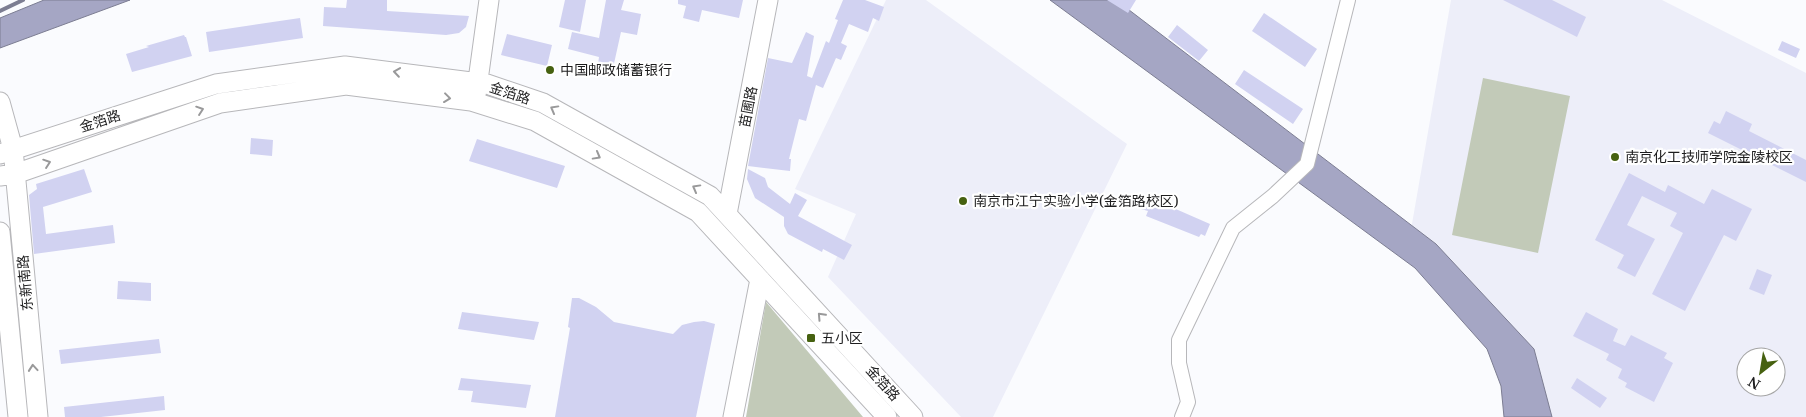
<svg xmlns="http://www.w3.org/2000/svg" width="1806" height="417" font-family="'Noto Serif','Noto Sans SC',serif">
<rect width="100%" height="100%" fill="#fafbfe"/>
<path fill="#edeef9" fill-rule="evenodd" d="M886,0H926L1127,144L993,417H961L828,277L856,214L795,189Z
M1451,0H1662L1806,73V417H1535L1528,380L1409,241ZM1746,357H1776V387H1746Z"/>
<path fill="#c2cab8" d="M1483,78L1570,96L1538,253L1452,235Z
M766,302L863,417H746Z"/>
<path fill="#a5a6c4" stroke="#7c7d92" d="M44,0H130L0,48V18Z
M1050,0H1116L1436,244L1534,349L1552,417H1504L1501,386L1487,349L1415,268Z"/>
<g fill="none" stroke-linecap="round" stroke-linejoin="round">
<path stroke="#7c7d92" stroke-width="4" d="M0,11L23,0"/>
</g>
<path fill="#d1d2f1" d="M347,0H387V11L469,16L466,27L459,33L446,35L323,26L324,7L346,8Z
M565,0H586L580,32L559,27Z
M606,0H624L621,10L641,14L637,35L621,32L613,68L598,64L599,57L568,49L572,32L599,38Z
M678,0H743L739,18L702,10L699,22L683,18L686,6L678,4Z
M843,0H865L884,7L879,21L873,18L868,32L849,24L841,43L847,46L841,60L836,58L823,88L816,85L806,121L799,119L789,159H791L790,171L748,166L768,58L792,63L806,32L814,36L807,76L812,78L826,41L829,43L838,20L835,19Z
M1107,0H1136L1128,13Z
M1503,0H1552L1586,17L1577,37Z
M1264,13L1317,49L1305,67L1252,31Z
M300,18L303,38L209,52L206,32Z
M1177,25L1208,50L1199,61L1168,37Z
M507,34L552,45L547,66L501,55Z
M184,35L185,37H186L192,56L132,72L126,54L149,47L146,46Z
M1782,41L1800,49L1796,58L1778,50Z
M1244,70L1303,109L1293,124L1235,84Z
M1726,111L1752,124L1749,131L1806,160V182L1708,133L1714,121L1720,124Z
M251,138L273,140L272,156L250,154Z
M477,139L565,166L557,188L469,161Z
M84,169L92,192L43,207L46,234L113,225L115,243L34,254L29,195L37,189L36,184Z
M748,169L765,178L768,187L790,204L795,193L807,200L798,216L852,245L844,260L823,249L822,252L788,234L784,226V217L755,198L747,179Z
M1629,173L1665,192L1668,185L1704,204L1712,189L1752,209L1736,241L1724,235L1685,311L1652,294L1683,233L1670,226L1677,213L1642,196L1627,225L1655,239L1635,277L1617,268L1624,255L1595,240Z
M1146,196L1210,224L1205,236L1201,234L1199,237L1146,216L1148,211L1141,209Z
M1757,269L1772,275L1764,295L1749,289Z
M118,281L151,283V301L117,299Z
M572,298H579L596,307L614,322L673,334L682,325L694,322L704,321L715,324L696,417H555L570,328L568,327Z
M462,312L539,322L534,340L458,329Z
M1586,312L1618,329L1613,341L1625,346L1631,335L1667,353L1664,358L1673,363L1654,402L1625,387L1627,383L1618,378L1622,369L1606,360L1609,354L1573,336Z
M159,339L161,353L61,364L59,350Z
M461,378L531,385L526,408L471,402L473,391L458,390Z
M1577,378L1607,398L1600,408L1571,388Z
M164,396L165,410L101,417H65L64,407Z"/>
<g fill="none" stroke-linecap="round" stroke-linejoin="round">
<g stroke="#b7b7ba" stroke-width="16">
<path id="street" d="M1182,417L1188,402L1179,363V340L1233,228L1273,196L1307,164L1348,0"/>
</g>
<g stroke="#b7b7ba" stroke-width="21">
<path id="secondary" d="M476,95L489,0
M0,102L13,149L38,417
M0,154L216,84L345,66L487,84L543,103L710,196L913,417
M0,176L15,174L220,103L346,85L471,101L535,121L698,212L887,417
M727,214L768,0
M0,232L18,417
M733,417L760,279"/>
</g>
<use href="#street" stroke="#fff" stroke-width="14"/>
<use href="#secondary" stroke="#fff" stroke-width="19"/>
</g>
<defs><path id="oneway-chevron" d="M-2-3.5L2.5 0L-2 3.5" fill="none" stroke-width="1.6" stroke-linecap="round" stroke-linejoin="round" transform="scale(1.25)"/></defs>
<g stroke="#99999a">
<use href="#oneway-chevron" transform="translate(397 72) rotate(-172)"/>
<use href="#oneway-chevron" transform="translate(447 98) rotate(7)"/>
<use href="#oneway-chevron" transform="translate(554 109) rotate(-151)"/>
<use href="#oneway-chevron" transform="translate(200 110) rotate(-19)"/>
<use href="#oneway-chevron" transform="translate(597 156) rotate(29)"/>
<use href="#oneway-chevron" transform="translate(47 163) rotate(-19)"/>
<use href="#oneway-chevron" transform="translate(696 188) rotate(-151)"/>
<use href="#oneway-chevron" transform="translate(821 316) rotate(-133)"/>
<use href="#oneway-chevron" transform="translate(33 368) rotate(-95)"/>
</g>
<g fill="#466110" stroke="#fff" stroke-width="2">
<circle cx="550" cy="70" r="5"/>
<circle cx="1615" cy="157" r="5"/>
<circle cx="963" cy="201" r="5"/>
<rect x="806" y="333" width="10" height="10" rx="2.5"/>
</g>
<g text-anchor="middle" stroke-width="4.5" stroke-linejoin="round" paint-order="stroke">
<g font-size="14" fill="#1d1d1e" stroke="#fff" text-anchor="start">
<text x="560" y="75">中国邮政储蓄银行</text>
<text x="1625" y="162">南京化工技师学院金陵校区</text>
<text x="973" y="206">南京市江宁实验小学(金箔路校区)</text>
<text x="821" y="343">五小区</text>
</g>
<g font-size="14" fill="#1d1d1e" stroke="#fff">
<text transform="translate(510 93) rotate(18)" y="5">金箔路</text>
<text transform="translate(748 107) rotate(-79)" y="5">苗圃路</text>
<text transform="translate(100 121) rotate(-18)" y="5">金箔路</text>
<text transform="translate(25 283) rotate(-95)" y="5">东新南路</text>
<text transform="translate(883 383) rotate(48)" y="5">金箔路</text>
</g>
</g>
<g transform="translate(1761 372) rotate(211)"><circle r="24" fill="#ffffff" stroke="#a5a5a5"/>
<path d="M0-4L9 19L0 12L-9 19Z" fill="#466110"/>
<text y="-8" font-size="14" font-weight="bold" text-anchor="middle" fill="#1d1d1e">N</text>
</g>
</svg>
